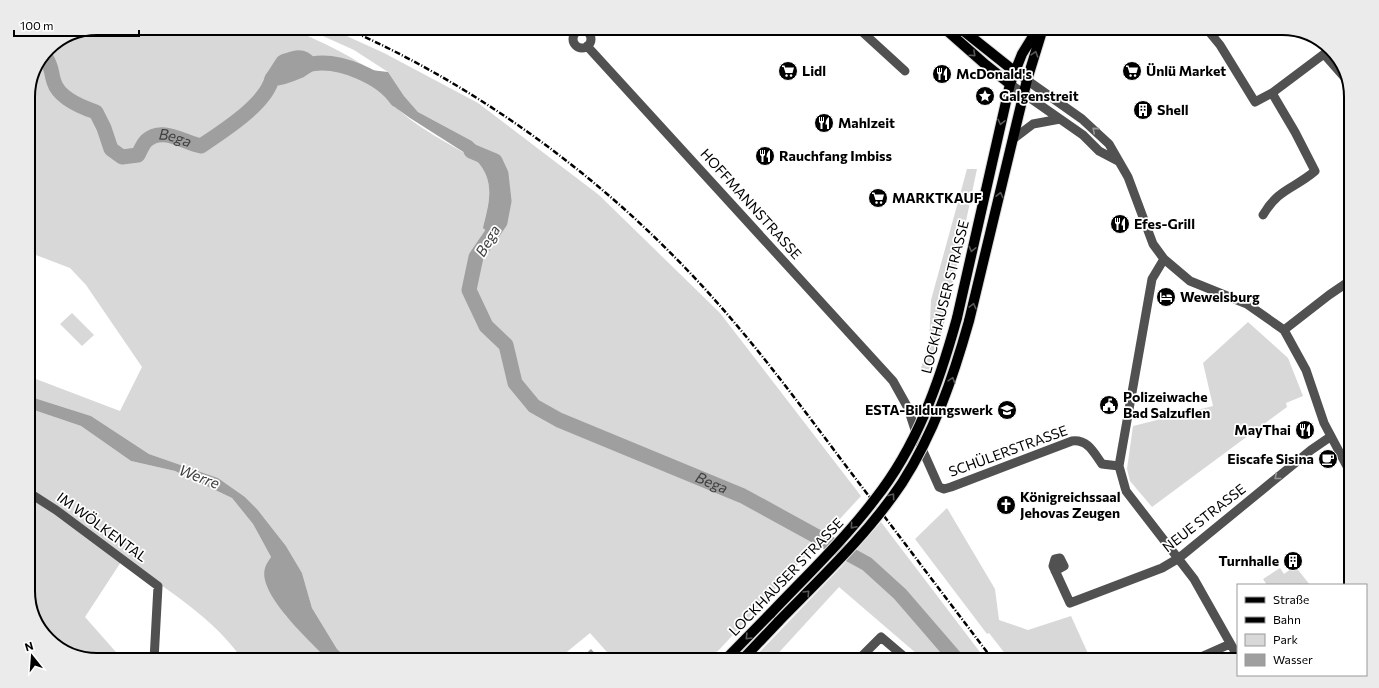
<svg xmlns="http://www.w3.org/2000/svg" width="1379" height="688" font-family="Commissioner,sans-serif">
<rect width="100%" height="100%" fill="#fff"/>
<path fill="#d8d8d8" d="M97,28H290C313,38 365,61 380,79C387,87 389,101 397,108C417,128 452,145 476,160C496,181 489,202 483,228L496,175L490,159L472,141L418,112L404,96L388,72L354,50L305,28H329L384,53L478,103L599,195L720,313L861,496L718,651L699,660H614L590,633L557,660H349L337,649L312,608L302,573L286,546L257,509L245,497L218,478L149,454L91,416L28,396V376L120,411L142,367L86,285L70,268L28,252V93L48,48L71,33Z
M967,169H977L946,316L930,373L921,368L929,344L931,300Z
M72,313L94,335L82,346L60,324Z
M1248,322L1288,358L1303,396L1286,403L1287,407L1152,507L1130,481L1127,469L1133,426L1213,406L1203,363Z
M28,408L81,426L131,461L175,471L232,498L253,524L271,557L265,569L286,616L328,660H243C212,616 169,592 126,560C93,537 61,512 28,488Z
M28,496L59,516L121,562L85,617L123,660H97L67,653L40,630L28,596Z
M947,508L995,589L999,620L1028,630L1071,616L1091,660H1010L989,633L987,634L915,539Z
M881,522L986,660H924L839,587L772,660H752L842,566Z
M1295,566L1310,585H1267L1263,579L1280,568L1284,574Z"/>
<path fill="#9f9f9f" d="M371,70L388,72L404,96L418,112L472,141L490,159L496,175L500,199L490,234L483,228C489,203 496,181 476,160L410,118L396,108L381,80Z
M28,396L91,416L149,454L218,478L245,497L257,509L286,546L302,573L312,608L337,649L349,660H328C311,642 257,594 265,568C266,564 269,560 271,557L253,524L232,498L175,471L131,461L81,426L28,408Z
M591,649L601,660H579Z"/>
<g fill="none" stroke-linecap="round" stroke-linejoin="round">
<g stroke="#9f9f9f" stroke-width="15">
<path id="s1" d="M45,56C53,69 50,69 54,82C59,98 81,107 96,112L104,128L111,149L122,157L138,155C140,151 143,144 146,141C162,126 183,142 201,146C223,131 265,105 272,79C282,78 290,75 299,71C303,69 307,65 312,64C339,59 382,77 397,100"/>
<path d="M272,79L283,62C294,58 302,54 310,64"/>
<path id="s2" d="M471,151L495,161L501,174L504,201L500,222L476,257L469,290L486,326L506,345L515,383L534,406L559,420L743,496L867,564L900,594L957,660"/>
</g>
<g stroke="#dbdbdb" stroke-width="12">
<path id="major" d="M944,28L986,65L1010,84
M960,28L1014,71
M957,318L1010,84L1022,54L1038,28
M969,321L1027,80L1043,28
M725,660L771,613
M742,660L779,621"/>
</g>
<path stroke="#515151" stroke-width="9" d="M858,28L905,71
M1206,28L1220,45L1255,102L1272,93L1324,54L1328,49
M573 39a9 9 0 1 1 18 0a9 9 0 1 1-18 0Z
M587,46L893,381L908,408L919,442L939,487L944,489L951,487L1072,441C1088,439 1094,453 1102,464L1119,466
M1324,54L1346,79
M1014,71L1082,119L1109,144L1128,177L1153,244L1164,259L1190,281L1247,304L1284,330L1306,370L1324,423L1351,474
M1010,84L1083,135L1099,151L1118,161
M1013,139L1033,124L1060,119
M1263,215C1279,188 1294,189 1315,171L1295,132L1272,93
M1164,259L1152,279L1119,466L1126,491L1194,579L1238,657
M1284,330L1329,295L1351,280
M28,492L56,510L158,586L154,660
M1055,571L1064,566L1060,558L1055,559L1053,566L1070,603L1162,568L1179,558L1311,450L1330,437
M858,660L881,637L908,660
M1194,660L1230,644"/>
<use href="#major" stroke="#000" stroke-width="10"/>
<path stroke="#000" stroke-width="2.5" stroke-dasharray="6 2 1 2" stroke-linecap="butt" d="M345,28C475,85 595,172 692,275C744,330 789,390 834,450C887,520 940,590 993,660"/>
<g stroke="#dbdbdb" stroke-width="12" stroke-linecap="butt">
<path id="major-bridge" d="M771,613C806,576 844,540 875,499C917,446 939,383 957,318
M779,621C822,577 868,534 902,483C934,433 953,378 969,321"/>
</g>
<use href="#major-bridge" stroke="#000" stroke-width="10"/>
</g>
<defs><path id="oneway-chevron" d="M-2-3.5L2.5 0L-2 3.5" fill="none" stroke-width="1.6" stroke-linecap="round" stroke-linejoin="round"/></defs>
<g stroke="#595959">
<use href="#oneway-chevron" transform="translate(973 54) rotate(42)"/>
<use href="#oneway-chevron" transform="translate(1035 54) rotate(-73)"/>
<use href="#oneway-chevron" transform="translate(1001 122) rotate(103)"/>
<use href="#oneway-chevron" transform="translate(1000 195) rotate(-77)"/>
<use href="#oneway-chevron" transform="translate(972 249) rotate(103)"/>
<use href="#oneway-chevron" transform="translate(973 306) rotate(-76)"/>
<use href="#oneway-chevron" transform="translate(952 380) rotate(-72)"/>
<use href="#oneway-chevron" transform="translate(892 496) rotate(-54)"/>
<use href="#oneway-chevron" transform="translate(853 526) rotate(131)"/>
<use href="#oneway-chevron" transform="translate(807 593) rotate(-46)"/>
<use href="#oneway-chevron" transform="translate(748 637) rotate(134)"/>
</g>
<g stroke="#979797">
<use href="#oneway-chevron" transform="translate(1095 130) rotate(-139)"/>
<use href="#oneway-chevron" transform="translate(1277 477) rotate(141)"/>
</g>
<defs>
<g id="supermarket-disc" transform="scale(1)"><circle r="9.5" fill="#000" stroke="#fff"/><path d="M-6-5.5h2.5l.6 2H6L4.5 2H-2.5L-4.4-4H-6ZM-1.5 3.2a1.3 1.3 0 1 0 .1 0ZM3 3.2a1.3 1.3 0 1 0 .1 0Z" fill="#fff"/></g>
<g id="restaurant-disc" transform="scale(1)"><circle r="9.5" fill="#000" stroke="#fff"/><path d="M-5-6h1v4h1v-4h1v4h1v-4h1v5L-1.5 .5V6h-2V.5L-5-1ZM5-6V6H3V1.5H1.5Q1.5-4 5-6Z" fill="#fff"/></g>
<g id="sight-disc" transform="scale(1)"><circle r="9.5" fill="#000" stroke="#fff"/><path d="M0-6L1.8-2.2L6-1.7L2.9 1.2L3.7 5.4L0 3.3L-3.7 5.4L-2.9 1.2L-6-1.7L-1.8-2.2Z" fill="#fff"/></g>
<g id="building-disc" transform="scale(1)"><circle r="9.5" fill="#000" stroke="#fff"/><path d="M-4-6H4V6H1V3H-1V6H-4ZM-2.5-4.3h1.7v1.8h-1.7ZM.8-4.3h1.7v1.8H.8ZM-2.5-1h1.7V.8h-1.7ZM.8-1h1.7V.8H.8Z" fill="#fff"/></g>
<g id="hotel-disc" transform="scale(1)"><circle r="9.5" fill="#000" stroke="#fff"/><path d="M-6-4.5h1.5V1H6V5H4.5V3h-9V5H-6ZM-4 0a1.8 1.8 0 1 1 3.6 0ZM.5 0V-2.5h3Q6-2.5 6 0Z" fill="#fff"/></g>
<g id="civic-disc" transform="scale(1)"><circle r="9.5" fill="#000" stroke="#fff"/><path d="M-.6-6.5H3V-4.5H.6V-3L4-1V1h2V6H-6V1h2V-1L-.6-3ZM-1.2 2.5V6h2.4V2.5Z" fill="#fff"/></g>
<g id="school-disc" transform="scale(1)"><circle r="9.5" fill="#000" stroke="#fff"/><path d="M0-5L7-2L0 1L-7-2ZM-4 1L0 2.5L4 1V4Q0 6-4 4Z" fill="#fff"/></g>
<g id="cafe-disc" transform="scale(1)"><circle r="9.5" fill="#000" stroke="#fff"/><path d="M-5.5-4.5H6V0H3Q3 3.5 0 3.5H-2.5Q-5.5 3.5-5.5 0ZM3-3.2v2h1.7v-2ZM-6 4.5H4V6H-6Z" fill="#fff"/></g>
<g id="church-disc" transform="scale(1)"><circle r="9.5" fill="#000" stroke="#fff"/><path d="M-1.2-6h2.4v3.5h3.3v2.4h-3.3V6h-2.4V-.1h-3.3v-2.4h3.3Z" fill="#fff"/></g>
</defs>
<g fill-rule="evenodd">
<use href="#supermarket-disc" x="788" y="71"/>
<use href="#supermarket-disc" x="1132" y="71"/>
<use href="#restaurant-disc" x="942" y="74"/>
<use href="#sight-disc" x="985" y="96"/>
<use href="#building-disc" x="1143" y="110"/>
<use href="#restaurant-disc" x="824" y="123"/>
<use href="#restaurant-disc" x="765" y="156"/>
<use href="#supermarket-disc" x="878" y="198"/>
<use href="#restaurant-disc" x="1120" y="224"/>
<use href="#hotel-disc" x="1166" y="297"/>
<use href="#civic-disc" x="1109" y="405"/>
<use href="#school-disc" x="1007" y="410"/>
<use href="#restaurant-disc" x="1305" y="430"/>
<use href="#cafe-disc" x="1328" y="459"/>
<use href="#church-disc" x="1006" y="505"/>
<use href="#building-disc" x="1293" y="561"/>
</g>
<g text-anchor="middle" stroke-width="3.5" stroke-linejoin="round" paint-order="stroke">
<g font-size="14" font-weight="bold" fill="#000" stroke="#fff" text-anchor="start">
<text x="802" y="76">Lidl</text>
<text x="1146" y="76">Ünlü Market</text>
<text x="956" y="79">McDonald's</text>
<text x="999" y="101">Galgenstreit</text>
<text x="1157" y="115">Shell</text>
<text x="838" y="128">Mahlzeit</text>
<text x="779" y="161">Rauchfang Imbiss</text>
<text x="892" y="203">MARKTKAUF</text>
<text x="1134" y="229">Efes-Grill</text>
<text x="1180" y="302">Wewelsburg</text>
<text x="1123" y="402">Polizeiwache<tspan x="1123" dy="16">Bad Salzuflen</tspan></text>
<text x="993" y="415" text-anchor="end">ESTA-Bildungswerk</text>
<text x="1291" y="435" text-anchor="end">MayThai</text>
<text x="1314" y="464" text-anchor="end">Eiscafe Sisina</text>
<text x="1020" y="502">Königreichssaal<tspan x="1020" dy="16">Jehovas Zeugen</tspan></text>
<text x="1279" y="566" text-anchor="end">Turnhalle</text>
</g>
<g font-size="14" fill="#000" stroke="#fff">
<text transform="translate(751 204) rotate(48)" y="5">HOFFMANNSTRASSE</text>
<text transform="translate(945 297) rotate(-76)" y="5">LOCKHAUSER STRASSE</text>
<text transform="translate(1008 451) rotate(-20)" y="5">SCHÜLERSTRASSE</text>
<text transform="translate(1204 518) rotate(-38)" y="5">NEUE STRASSE</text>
<text transform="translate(102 527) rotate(36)" y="5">IM WÖLKENTAL</text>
<text transform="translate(786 577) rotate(-46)" y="5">LOCKHAUSER STRASSE</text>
</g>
<g font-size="15" font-style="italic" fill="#404040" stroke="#fff">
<text dy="5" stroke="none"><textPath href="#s1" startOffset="198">Bega</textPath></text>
<text transform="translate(488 241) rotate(-59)" y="5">Bega</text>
<text transform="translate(199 477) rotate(21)" y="5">Werre</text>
<text dy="5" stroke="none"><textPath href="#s2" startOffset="495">Bega</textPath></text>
</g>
</g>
<path d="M0 0H1379V688H0ZM97 35H1282A62 62 0 0 1 1344 97V591A62 62 0 0 1 1282 653H97A62 62 0 0 1 35 591V97A62 62 0 0 1 97 35Z" fill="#ebebeb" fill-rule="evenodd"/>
<path fill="none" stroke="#000" stroke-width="2" d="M97 35H1282A62 62 0 0 1 1344 97V591A62 62 0 0 1 1282 653H97A62 62 0 0 1 35 591V97A62 62 0 0 1 97 35Z"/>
<rect x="1237" y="584" width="130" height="92" fill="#ffffff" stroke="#999999"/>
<rect x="1245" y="597" width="20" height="6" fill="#000000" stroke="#999999"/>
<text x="1273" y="604" font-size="12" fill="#000000">Straße</text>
<rect x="1245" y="617" width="20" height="6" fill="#000000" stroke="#999999"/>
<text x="1273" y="624" font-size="12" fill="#000000">Bahn</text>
<rect x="1245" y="634" width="20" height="12" fill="#d8d8d8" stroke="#999999"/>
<text x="1273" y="644" font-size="12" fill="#000000">Park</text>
<rect x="1245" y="654" width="20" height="12" fill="#9f9f9f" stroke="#999999"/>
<text x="1273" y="664" font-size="12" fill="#000000">Wasser</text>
<g transform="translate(32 656) rotate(343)" stroke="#ffffff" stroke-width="3" paint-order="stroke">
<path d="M0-3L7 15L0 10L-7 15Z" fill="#000000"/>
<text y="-6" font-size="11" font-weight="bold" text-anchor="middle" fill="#000000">N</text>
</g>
<path d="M14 30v6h125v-6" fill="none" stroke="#000000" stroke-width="2"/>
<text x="20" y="30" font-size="12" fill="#000000" stroke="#ffffff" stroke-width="3" paint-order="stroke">100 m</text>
</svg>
